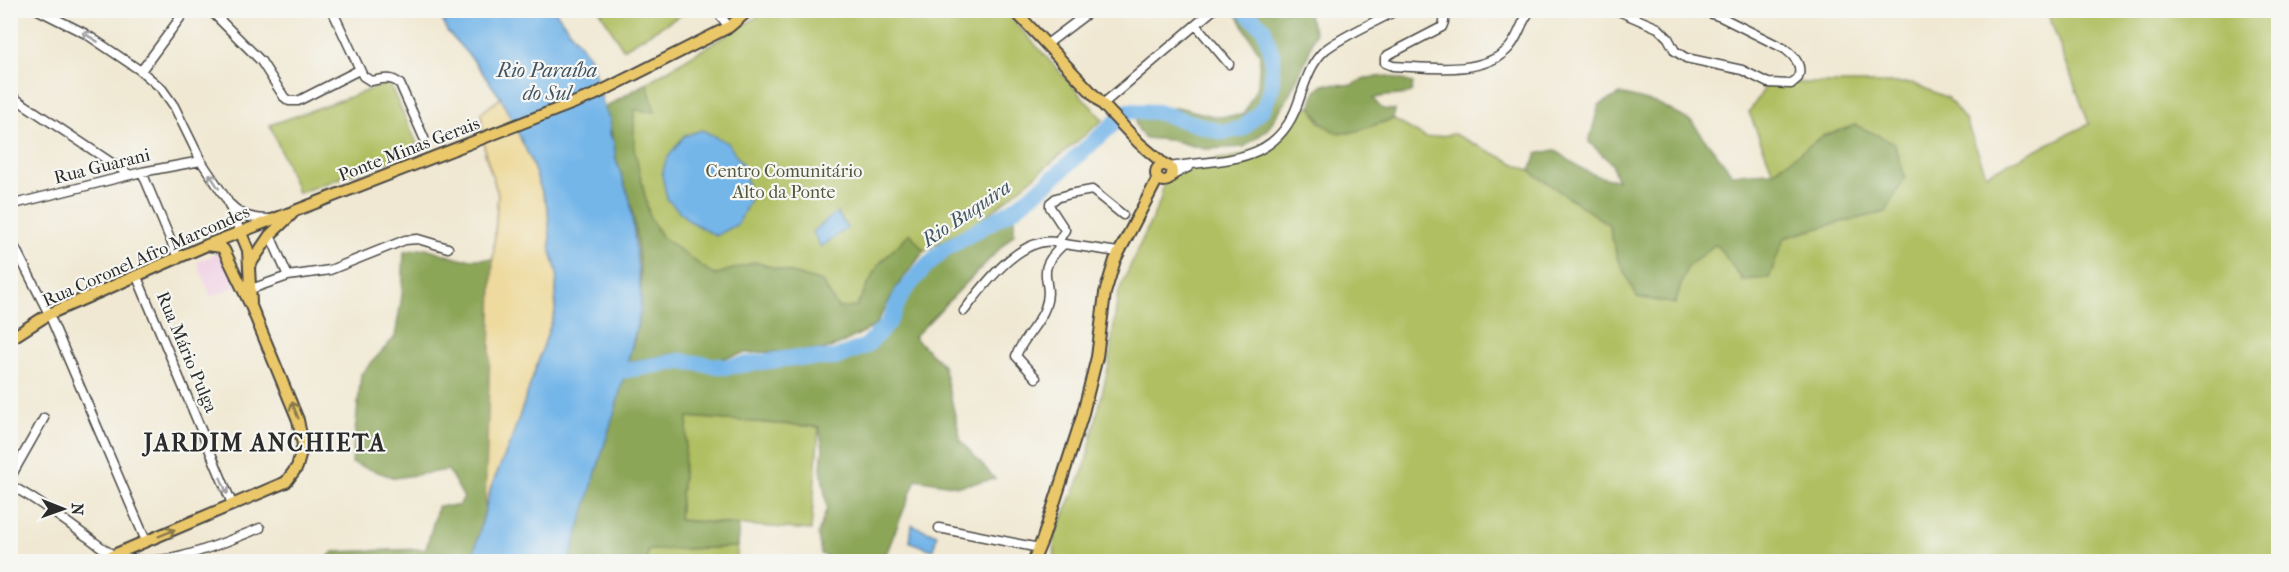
<svg xmlns="http://www.w3.org/2000/svg" width="2289" height="572" font-family="'IM FELL French Canon',serif">
<rect width="100%" height="100%" fill="#f6f6f2"/>
<filter id="ink" filterUnits="userSpaceOnUse"><feTurbulence type="fractalNoise" baseFrequency=".0167" numOctaves="2"/><feDisplacementMap in="SourceGraphic" scale="12" xChannelSelector="R" yChannelSelector="G"/><feConvolveMatrix kernelMatrix="1 2 1 2 8 2 1 2 1" color-interpolation-filters="sRGB"/></filter>
<filter id="wash" filterUnits="userSpaceOnUse"><feTurbulence type="fractalNoise" baseFrequency=".008" numOctaves="4" result="noise"/><feDisplacementMap in="SourceGraphic" scale="24" xChannelSelector="R" yChannelSelector="G"/><feGaussianBlur stdDeviation="1.35" result="paint"/><feColorMatrix in="noise" values="0 0 0 0 0 0 0 0 0 0 0 0 0 0 0 0 0 1.4 0 .05"/><feComposite in="paint" operator="in"/></filter>
<g filter="url(#wash)">
<rect width="100%" height="100%" fill="#f0e8d2"/>
<path fill="#f0d0e4" d="M223,251L237,286L211,297L197,262Z"/>
<path fill="#b0bf62" stroke="#6e7546" stroke-width="1.5" d="M1004,10L1103,120L983,219L924,251L898,285L875,326L836,346L821,350L745,353L719,359L675,354L627,362L632,347L604,108L759,16L763,11Z
M600,11H688L623,49Z
M2047,11H2278V561L1055,562L1054,538L1085,466L1109,364L1118,293L1160,201L1164,182L1171,176L1199,162L1241,156L1282,134L1294,114L1311,105L1320,123H1381L1393,119L1426,138L1454,134L1530,171L1609,225L1617,257L1687,267L1716,243L1743,280L1784,238L1829,225L1823,136L1773,172L1749,112L1768,83H1912L1948,98L1966,121L1986,174L2089,124Z
M389,83L420,150L298,193L270,125Z
M687,417L819,427L811,530L679,520Z
M737,547V561L647,562V550Z"/>
<path fill="#8ca658" stroke="#5c6842" stroke-width="1.5" d="M1235,11H1307L1315,33L1307,58L1287,99L1267,130L1244,147L1205,149L1170,140L1144,138L1136,125V106L1151,109L1181,108L1217,117L1243,115L1258,85L1260,55Z
M1388,76L1413,83L1411,93C1398,97 1385,94 1373,99L1382,109L1395,110L1393,119C1357,129 1333,151 1311,105L1314,94L1323,84L1352,85L1365,78Z
M647,83L655,112L634,110V148L650,218L661,236L714,275L755,262L822,282L838,308L856,307L879,264L910,233L924,251L898,285L875,326L836,346L821,350L745,353L719,359L675,354L627,362C632,346 639,328 640,312C643,281 637,233 630,201C627,188 620,175 617,162C612,144 612,125 604,108Z
M1620,94L1659,104L1692,122L1732,174L1773,172L1823,136L1856,125L1894,143L1905,177L1886,212L1829,225L1784,238L1769,278L1743,280L1716,244L1687,267L1675,304L1637,297L1617,257L1609,225L1530,171L1537,154L1555,150C1575,165 1592,178 1617,180L1612,164L1589,142L1599,105Z
M1014,209V234L914,337L943,365L961,441L995,479L958,486L916,479L887,552C862,565 848,565 821,554L818,534L827,508L821,468L823,448L819,427L688,417L679,520L739,525L737,547L648,550L647,561L569,562L625,371L680,361L726,367L792,358H835L866,346L888,324L902,294L923,269L945,249Z
M426,248L459,259H493L485,510L472,561L323,562L333,552L426,549L438,506H458L464,498L448,470L395,478L352,463L361,374L395,337L402,296L404,252Z"/>
<path fill="#eeda9e" stroke="#8c8264" stroke-width="1.5" d="M501,98L530,158L548,209L551,252L557,272L555,312L511,441L491,487L485,510L493,259L498,194L485,153L481,113Z"/>
<path fill="#75b6e9" stroke="#50708a" stroke-width="1.5" d="M439,11H555L591,59L604,108L610,120V134L614,143L616,160L630,200L641,296L640,314L616,407L569,561H472L491,487L511,441L555,312L557,272L551,252L548,209L530,158L501,98L474,61L447,31Z
M702,130L728,143L742,164L751,197L738,224L716,236L688,220L667,199L662,175L666,160L684,136Z
M837,212L847,228L821,247L813,232Z
M912,525L937,535L933,550L910,542Z"/>
<g fill="none" stroke-linecap="round" stroke-linejoin="round">
<path stroke="#75b6e9" stroke-width="16" d="M603,374L680,361L726,367L792,358H835L866,346L888,324L902,294L923,269L945,249L1014,209L1045,185L1128,111L1157,112L1221,132L1242,129L1263,109L1272,87V55L1264,29L1243,10"/>
</g>
</g>
<g filter="url(#ink)">
<g fill="none" stroke-linecap="round" stroke-linejoin="round">
<g stroke="#494744" stroke-width="11">
<path id="minor" d="M38,10L86,34L141,71L162,89L174,106L201,161L227,200L241,233
M210,10L261,61L284,97L289,101H298L359,70
M332,10L363,76L371,81C382,79 391,76 400,84L424,138
M716,10L729,27
M1438,10C1445,16 1446,19 1442,27L1388,55L1385,58V63L1393,66C1428,67 1479,76 1507,50C1519,39 1520,22 1531,10
M1616,10L1658,28L1668,38L1675,51L1686,58L1742,70L1768,83L1791,84L1798,78C1803,65 1794,56 1785,49L1721,17L1700,10
M1196,25L1229,64
M1047,44L1092,10
M141,71L186,10
M10,95L130,175
M1104,103L1213,10
M1169,167C1224,158 1276,166 1298,103C1304,86 1310,63 1325,50C1342,36 1376,22 1397,10
M142,172L178,258
M1171,176L1189,167
M230,204C242,216 252,219 269,219
M10,205L142,172L201,161
M270,235L288,276
M10,238L49,314L146,541
M1058,242L1065,230L1050,207V203L1056,198L1070,194L1092,190L1123,215
M137,277L233,506
M251,289L288,276L330,270L405,240L418,239L448,248
M964,311C984,285 1024,229 1064,244
M1036,378L1016,356C1022,339 1039,325 1045,308C1056,278 1030,275 1064,244L1118,252
M10,478L44,418
M10,485C36,499 59,516 83,534C93,540 103,550 114,555C162,572 215,546 260,528
M939,528L1039,548"/>
</g>
<g stroke="#494744" stroke-width="14">
<path id="major" d="M1014,10L1139,143L1165,165
M1156 173a8 8 0 1 1 16 0a8 8 0 1 1-16 0Z
M241,233L248,250L251,303
M249,266L270,235L292,214
M10,339L49,314L207,245L594,95L729,27L749,10
M97,562L286,482L297,467L303,445L298,420L251,306L224,250L221,247L207,245
M1033,562L1043,538L1082,417L1097,357L1105,293L1115,260L1158,178"/>
</g>
<use href="#minor" stroke="#fff" stroke-width="8"/>
<use href="#major" stroke="#eac769" stroke-width="10"/>
</g>
<defs><path id="oneway-shaft" d="M-6 0H5M1.5-3L5.5 0L1.5 3" fill="none" stroke-width="1.6" stroke-linecap="round" stroke-linejoin="round" transform="scale(1.5)"/></defs>
<g stroke="#a0a0a0">
<use href="#oneway-shaft" transform="translate(90 37) rotate(-149)"/>
<use href="#oneway-shaft" transform="translate(214 181) rotate(-123)"/>
<use href="#oneway-shaft" transform="translate(224 486) rotate(67)"/>
</g>
<g stroke="#8a794a">
<use href="#oneway-shaft" transform="translate(295 410) rotate(-112)"/>
<use href="#oneway-shaft" transform="translate(167 533) rotate(-22)"/>
</g>
</g>
<g text-anchor="middle" stroke-width="4.5" stroke-linejoin="round" paint-order="stroke">
<g font-size="18" fill="#2b2b2b" stroke="#f6f6f2">
<text transform="translate(409 149) rotate(-21)" y="6">Ponte Minas Gerais</text>
<text transform="translate(102 166) rotate(-14)" y="6">Rua Guarani</text>
<text transform="translate(146 256) rotate(-24)" y="6">Rua Coronel Afro Marcondes</text>
<text transform="translate(187 352) rotate(67)" y="6">Rua Mário Pulga</text>
</g>
<g font-size="18" fill="#53573c" stroke="#f6f6f2">
<text x="784" y="177">Centro Comunitário<tspan x="784" dy="21">Alto da Ponte</tspan></text>
</g>
<g font-size="20" font-style="italic" fill="#415564" stroke="#f6f6f2">
<text x="547" y="77">Rio Paraíba<tspan x="547" dy="23">do Sul</tspan></text>
<text transform="translate(966 213) rotate(-34)" y="7">Rio Buquira</text>
</g>
<g font-size="24" font-weight="bold" letter-spacing="1.5" fill="#2b2b2b" stroke="#f6f6f2">
<text x="265" y="451">JARDIM ANCHIETA</text>
</g>
</g>
<rect width="2289" height="572" fill="none" stroke="#f6f6f2" stroke-width="36"/>
<g transform="translate(63 509) rotate(91)" stroke="#f6f6f2" stroke-width="4.5" paint-order="stroke">
<path d="M0-4.5L10 22L0 15L-10 22Z" fill="#2b2b2b"/>
<text y="-9" font-size="16" font-weight="bold" text-anchor="middle" fill="#2b2b2b">N</text>
</g>
</svg>
